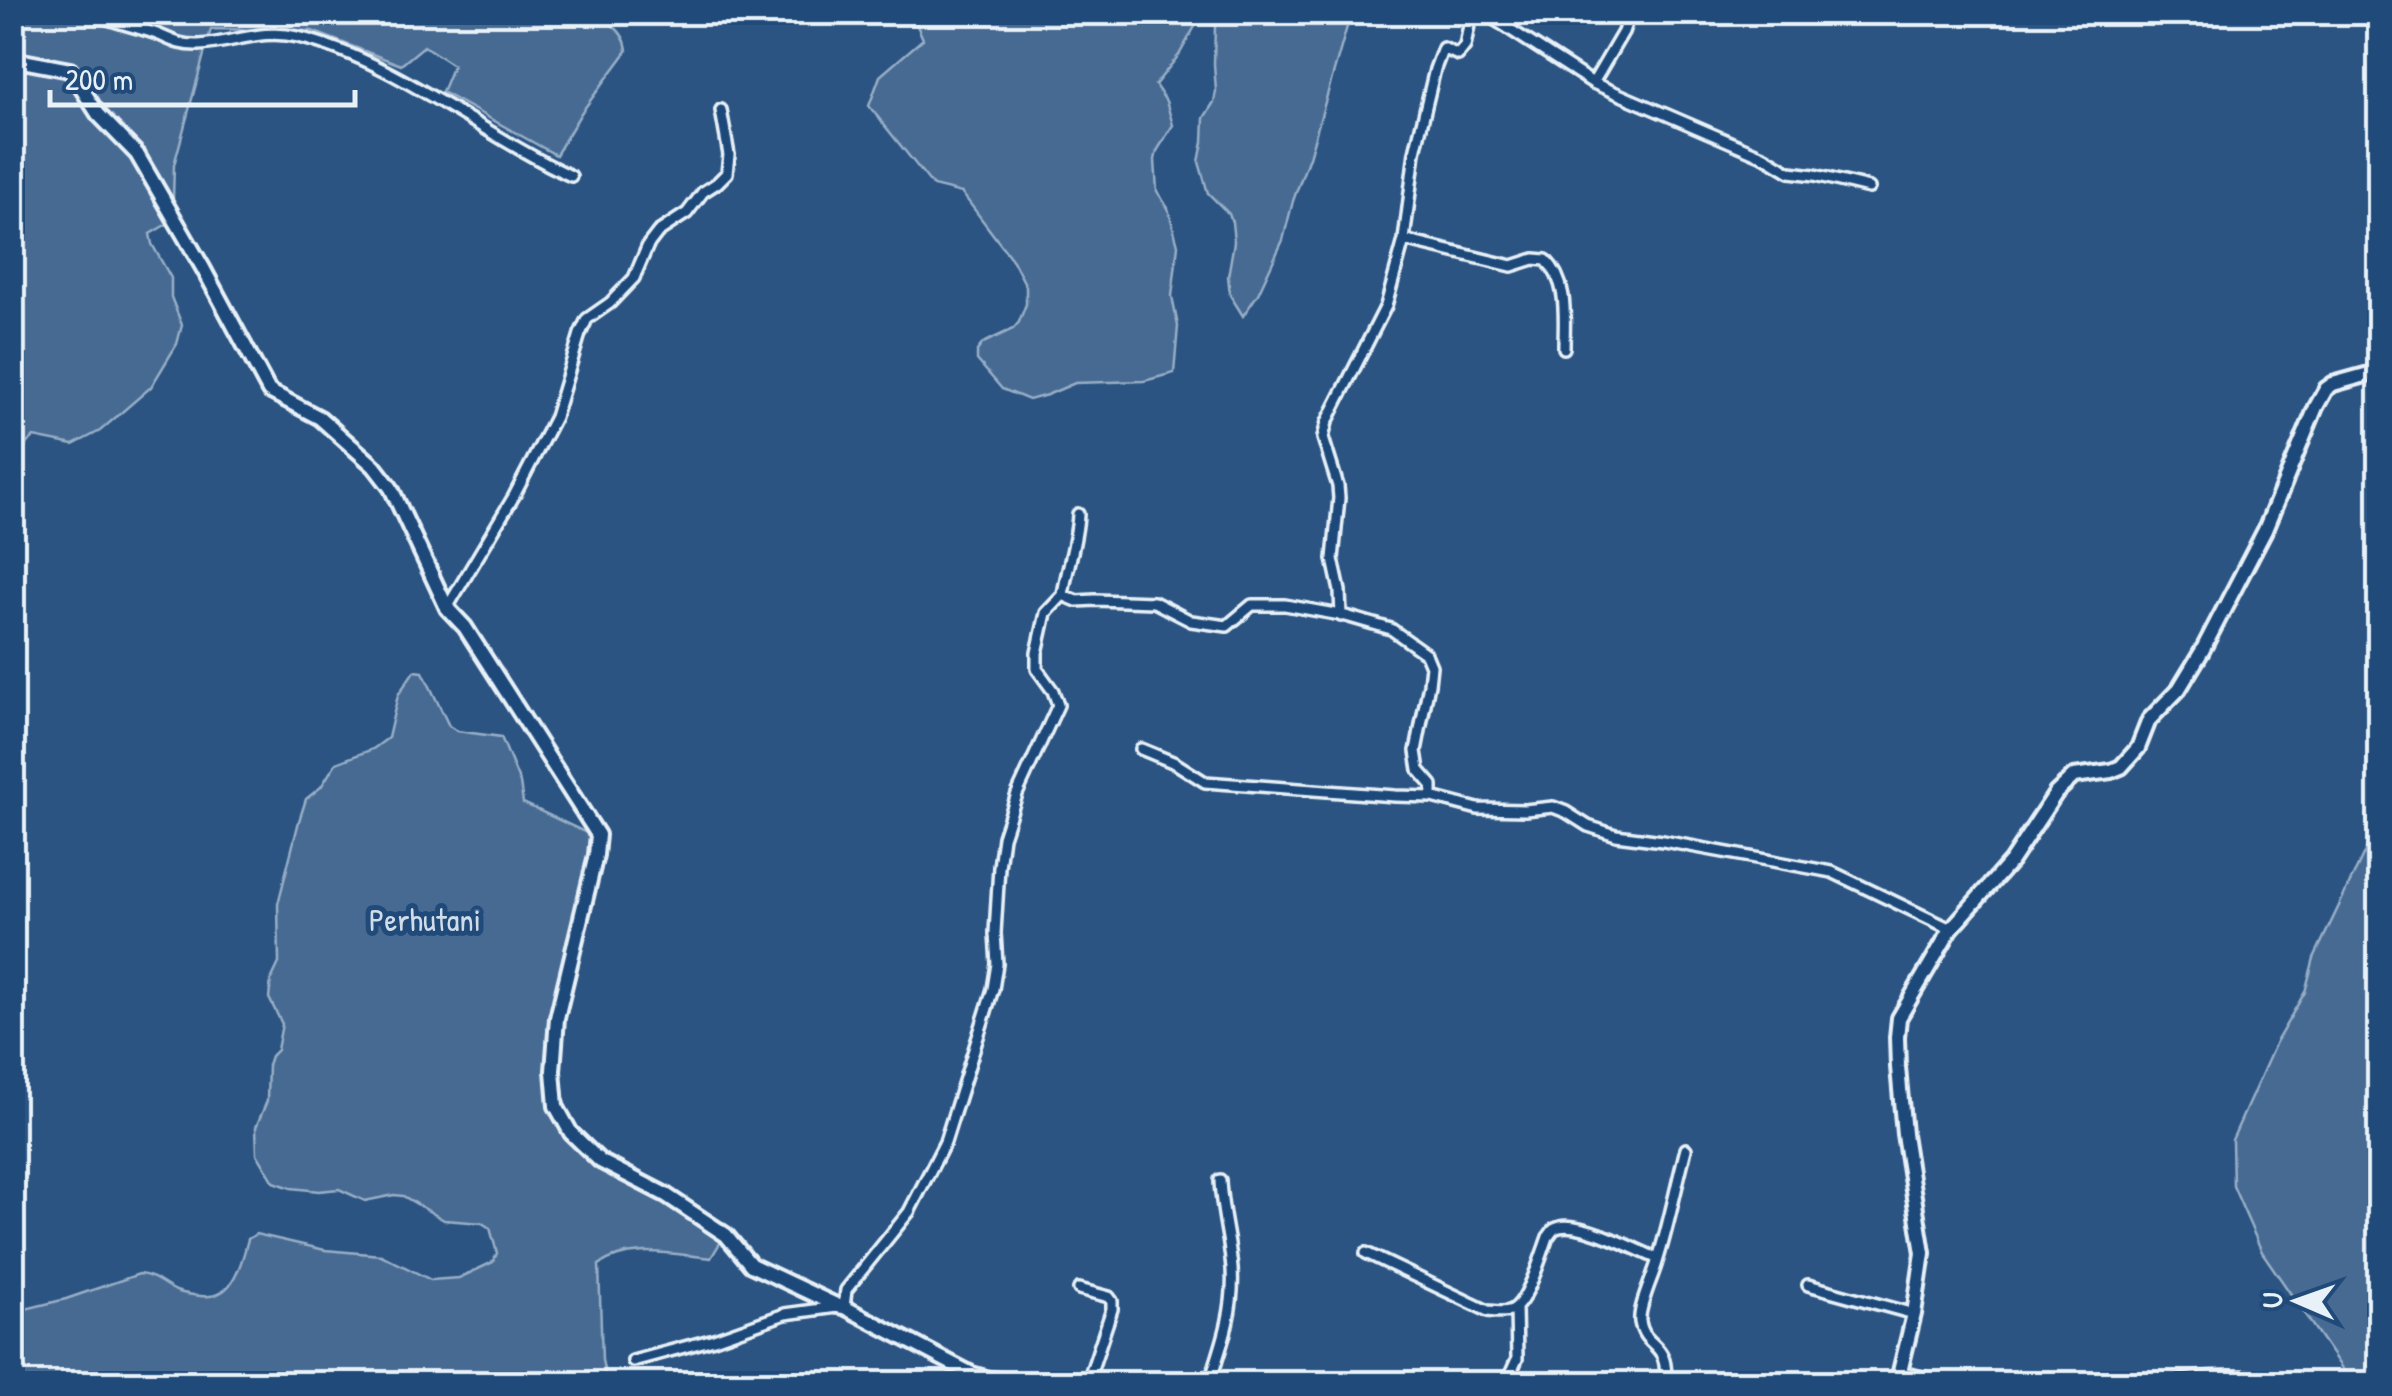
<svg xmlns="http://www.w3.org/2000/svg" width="2392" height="1396" font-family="'Patrick Hand',sans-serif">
<rect width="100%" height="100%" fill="#2b5482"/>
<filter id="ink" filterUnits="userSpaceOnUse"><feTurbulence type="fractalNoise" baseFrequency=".01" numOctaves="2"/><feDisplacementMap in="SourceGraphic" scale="20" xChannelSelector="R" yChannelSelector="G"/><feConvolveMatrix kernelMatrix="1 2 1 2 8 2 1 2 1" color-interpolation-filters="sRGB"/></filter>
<g filter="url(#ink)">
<path fill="#476b93" stroke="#98aec6" stroke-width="2.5" d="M583,12C602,16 626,29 627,51L581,113L556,155L442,92L453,65L424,46L401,65L312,31L211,29L174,165L173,200L167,224L150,234L152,244L171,278V297L182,325L177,344L151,387L100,431L73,445L34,437L27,443L22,453L13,456V13Z
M914,13H1207L1198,21L1179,55L1155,85L1166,101L1173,125L1157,151L1155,160L1157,191L1168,208L1178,245L1172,296L1178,326L1174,373L1144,381L1075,383L1047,395L1029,400L1002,389L977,360V351L983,343L1013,329L1019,322L1026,304V286L1013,261L962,193L933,186L869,106L880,76L923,39L912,14Z
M1221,13H1351L1309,157L1293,201L1283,240L1258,294L1243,316L1230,295L1228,276L1234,242L1232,222L1229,214L1208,193L1199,162L1203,142L1204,118L1214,102L1216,91L1214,64L1215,25Z
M414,671L423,672L449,726L457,731L501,737L520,783L523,803L591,835L592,854L549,1071L568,1135L723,1238L711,1258C676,1255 630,1243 599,1265L602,1360L607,1383L13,1384V1320L21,1310L66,1299L139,1274C154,1275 163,1285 176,1291C184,1294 192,1295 201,1296C234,1300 241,1264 248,1239L256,1234L325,1250L381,1255L431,1280L459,1278L493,1262L497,1253L490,1228L482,1223L444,1220L403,1196L394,1195L365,1201L339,1189L319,1191L291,1188L274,1182L257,1154L256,1127L267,1101L268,1065L271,1056L277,1050L282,1024L269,998L271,980L279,963L278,904L299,821L306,799L321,787L336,763L373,749L388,738L398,695Z
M2379,822L2380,1383H2352L2262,1252L2233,1186L2232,1140L2276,1042L2305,992L2314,958Z"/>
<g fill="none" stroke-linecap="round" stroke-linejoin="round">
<g stroke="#e8f1f8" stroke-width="16">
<path id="street" d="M90,12C109,21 129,25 148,31C169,37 175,46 199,45C234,43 262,28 298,37C395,60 480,134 571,176
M1483,12L1593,83L1765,157L1790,172L1815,175L1869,188
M1593,83L1623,32L1630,12
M1404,240L1512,266L1534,259L1546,260C1569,283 1564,318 1564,348
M1078,514C1077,541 1067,567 1063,595L1077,601L1095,600L1154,602L1191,621L1227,626L1252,605H1285L1346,616L1391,629L1426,654L1431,666L1429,684L1416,751L1419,770L1432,785V797
M447,608L514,496L555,417L580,334L587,319L610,303L634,278L648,245L658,232L687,213L703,192L717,183L727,173L729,155L721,110
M1341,616L1340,591L1333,559L1339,498L1338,486L1323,438L1327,422L1386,306L1404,240L1415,152L1435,69L1443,48L1458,55L1465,46L1470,20L1481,12
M1141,749L1175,763L1205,782L1395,796L1432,797L1478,809L1525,810L1553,807L1566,812L1588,826L1616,835L1663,841L1832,872L1951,929
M1366,1253L1488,1311C1496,1312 1505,1313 1512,1310C1528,1302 1542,1253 1548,1237C1553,1231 1552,1229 1560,1227C1580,1221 1638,1250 1658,1259
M1808,1285L1914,1314
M1079,1289L1109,1297L1112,1301V1309L1087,1384
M844,1307L846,1290L909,1212L945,1142L993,989L997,964L995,933L999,867L1003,837L1017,794L1058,705L1053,691L1037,669V653L1046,613L1063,595
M633,1361L714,1339L785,1314L837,1307
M1900,1372L1956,1384
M1209,1384C1223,1343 1237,1302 1231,1259C1228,1232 1221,1207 1220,1180
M1506,1384L1517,1359L1516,1307
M1665,1384C1670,1340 1645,1350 1640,1322C1638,1307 1653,1277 1657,1262C1669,1225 1676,1186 1686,1149
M2159,1384C2201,1374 2253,1373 2296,1384"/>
</g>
<g stroke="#e8f1f8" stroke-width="20">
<path id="secondary" d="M12,59L70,70L98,114L137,154L203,268L269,391L320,418L374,466L391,488L447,608L465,627L598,835L596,855L557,1018L553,1071L556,1106L571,1133L600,1161L666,1195L726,1235L751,1265L838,1306L844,1307L972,1374L989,1379L1047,1384
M1897,1384L1914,1314L1923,1253L1904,1134L1898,1067L1897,1037L1899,1018L1951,929L2011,861L2056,793L2074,776L2111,771L2121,767L2138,748L2149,720L2179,689L2202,651L2265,530L2316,407L2326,389L2333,384L2380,371"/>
</g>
<use href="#street" stroke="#1f4a7a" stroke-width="9"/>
<use href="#secondary" stroke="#1f4a7a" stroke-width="12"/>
</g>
</g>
<g text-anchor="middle" stroke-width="10" stroke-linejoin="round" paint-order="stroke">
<g font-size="32" fill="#d0dde9" stroke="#1f4a7a">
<text x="425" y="931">Perhutani</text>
</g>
</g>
<rect width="2392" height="1396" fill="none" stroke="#1f4a7a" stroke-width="50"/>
<rect x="25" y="25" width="2342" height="1346" fill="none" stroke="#e8f1f8" stroke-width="4" filter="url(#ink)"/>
<g transform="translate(2297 1301) rotate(272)" stroke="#1f4a7a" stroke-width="8" paint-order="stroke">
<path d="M0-8L18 38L0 25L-18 38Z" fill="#e8f1f8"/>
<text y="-15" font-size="28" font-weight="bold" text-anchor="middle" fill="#e8f1f8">U</text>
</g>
<path d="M50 90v15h305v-15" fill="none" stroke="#e8f1f8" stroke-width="5"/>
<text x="65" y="90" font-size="30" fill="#e8f1f8" stroke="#1f4a7a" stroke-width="8" paint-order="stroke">200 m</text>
</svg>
